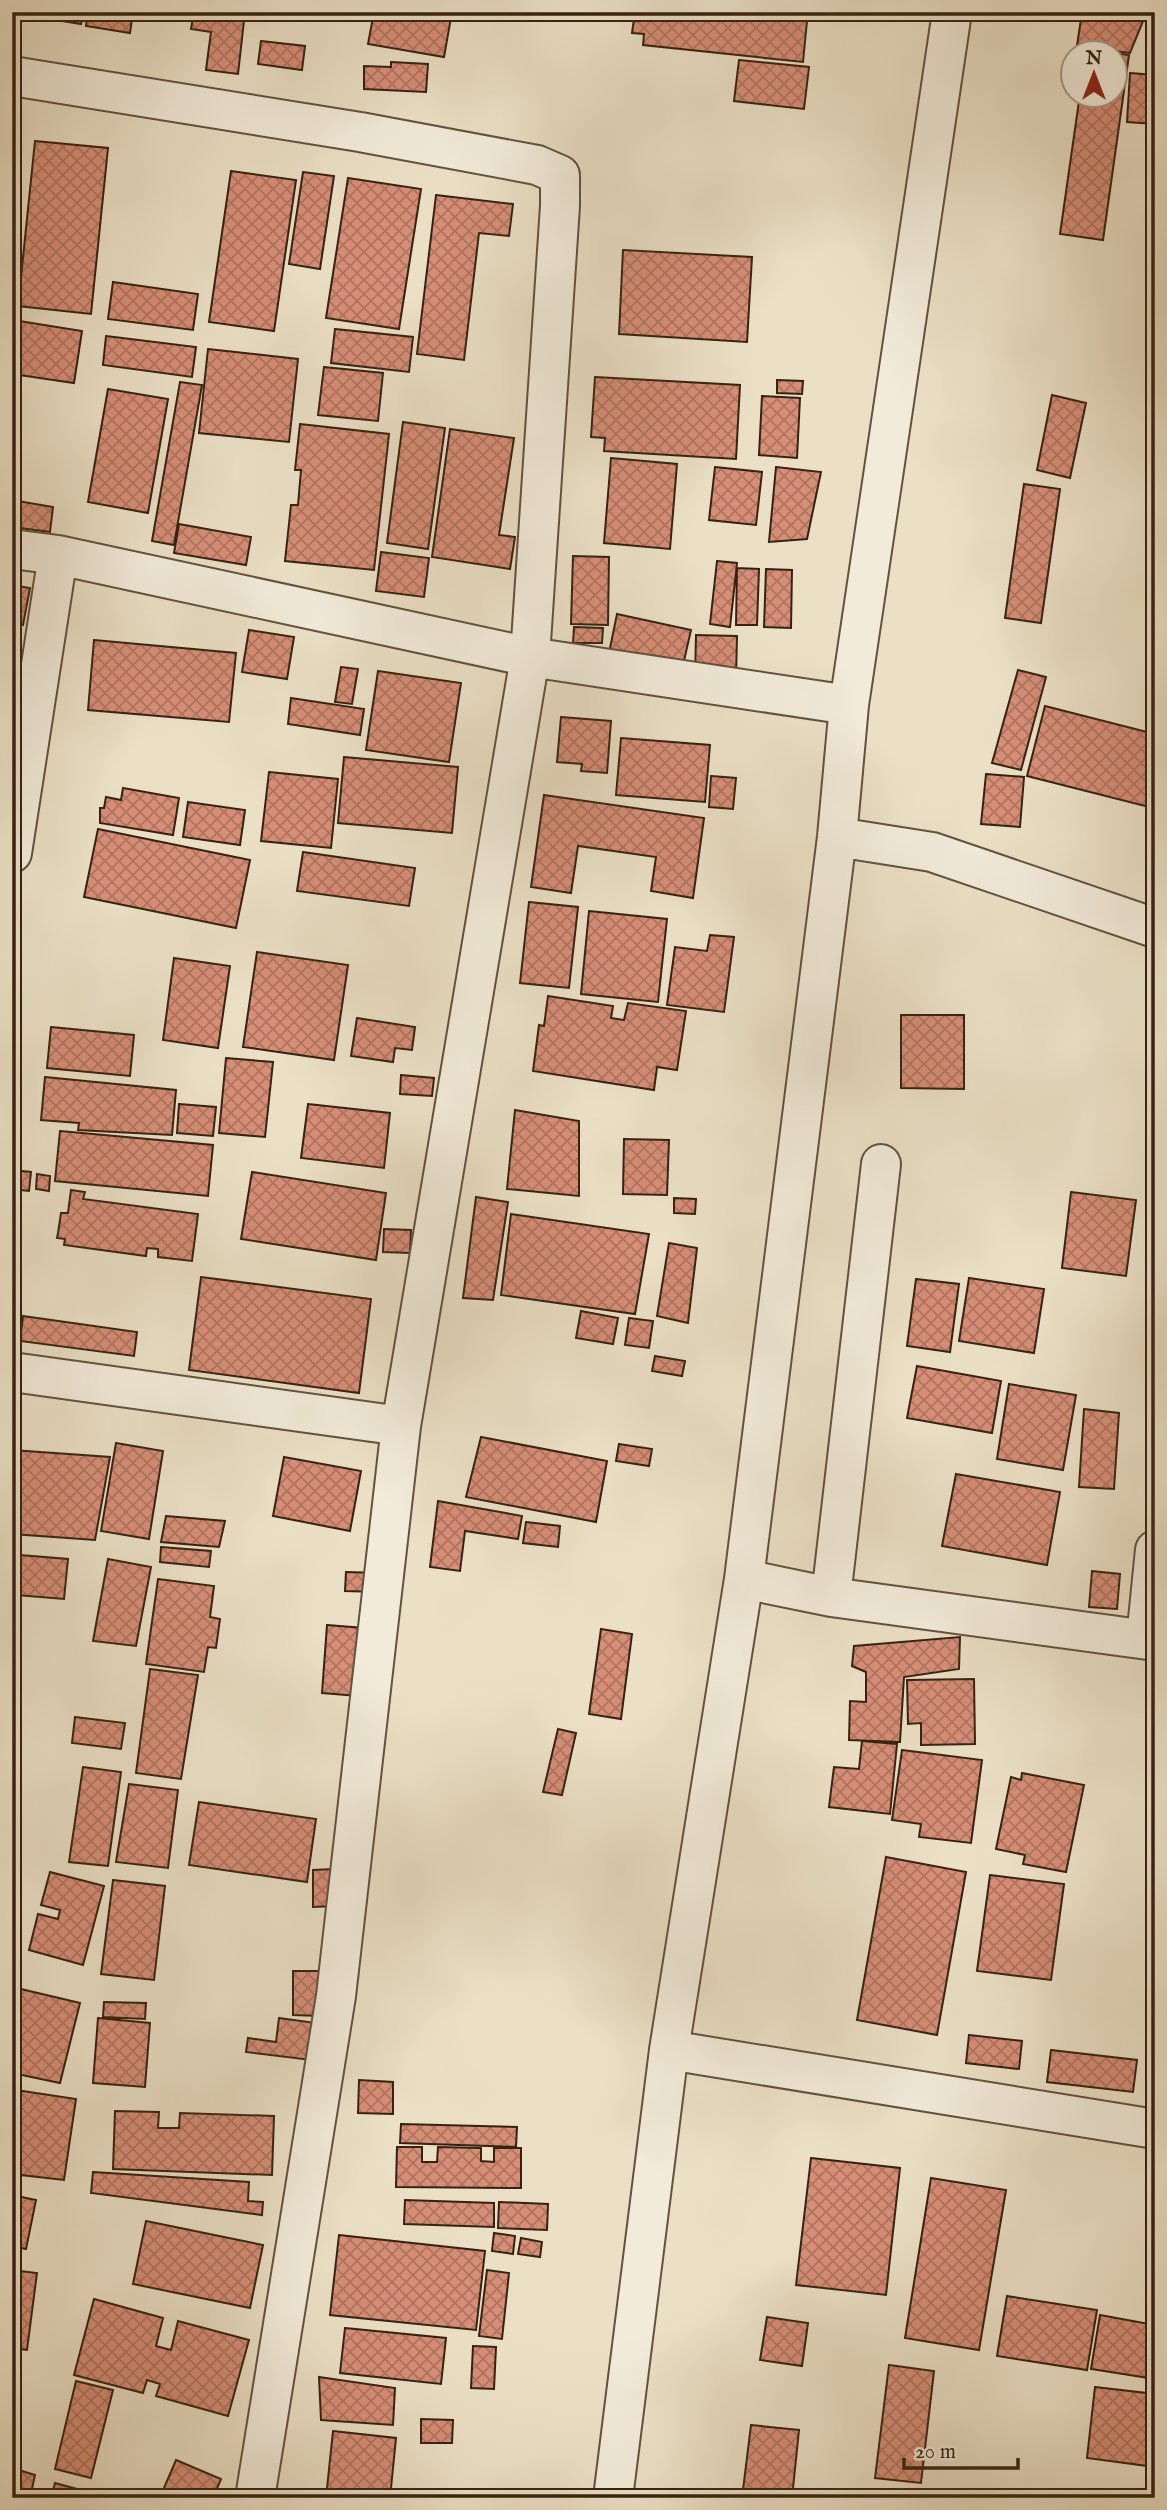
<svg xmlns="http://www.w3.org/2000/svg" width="1167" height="2510" font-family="'IM FELL English',serif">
<defs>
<pattern id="building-cross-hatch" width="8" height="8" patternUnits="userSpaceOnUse" patternTransform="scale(1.75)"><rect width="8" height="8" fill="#d78e77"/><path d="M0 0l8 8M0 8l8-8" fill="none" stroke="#af7460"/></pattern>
</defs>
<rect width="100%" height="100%" fill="#ebe0c6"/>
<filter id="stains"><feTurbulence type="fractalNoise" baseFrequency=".00286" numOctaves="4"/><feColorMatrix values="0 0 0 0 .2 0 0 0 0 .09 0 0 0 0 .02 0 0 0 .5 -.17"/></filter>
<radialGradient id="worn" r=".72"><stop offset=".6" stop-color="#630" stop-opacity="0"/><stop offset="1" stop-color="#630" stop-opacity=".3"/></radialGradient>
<path fill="url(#building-cross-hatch)" stroke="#352211" stroke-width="2" d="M38,12H83L81,24L37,17Z
M88,12H133L130,33L86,26Z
M194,12H245L238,74L206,70L211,32L191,29Z
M374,12H452L444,57L368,44Z
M635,12H731L807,21L803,62L643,45L644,34L632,33Z
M1082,12L1143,21L1130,53L1077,46Z
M261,41L305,46L302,70L258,64Z
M1114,53L1129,55L1103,240L1060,234L1080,94H1114Z
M739,60L809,67L804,109L734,101Z
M391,62L428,64L426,92L364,89V66L391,67Z
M1130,73L1155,75V124L1127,122Z
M35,141L108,148L91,314L18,306Z
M231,171L296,180L274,331L209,322Z
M303,172L334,176L320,269L289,264Z
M348,178L421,189L399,329L326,318Z
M436,195L513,204L509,236L479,233L464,360L417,354Z
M623,250L752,257L747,342L619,334Z
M113,282L198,294L193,330L108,319Z
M13,320L82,331L74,383L12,374Z
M335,329L413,337L409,372L331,363Z
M106,336L196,347L192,377L103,365Z
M208,349L298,359L289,442L199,433Z
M324,367L383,373L378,421L318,415Z
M595,377L740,385L736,459L604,451L605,438L591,437Z
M777,380L803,381L802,394L777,393Z
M180,382L202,385L174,545L152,541Z
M108,389L168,399L148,513L88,502Z
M1052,395L1086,403L1070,478L1037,470Z
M762,396L800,398L797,458L759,455Z
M403,422L445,428L428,549L387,543Z
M300,424L389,434L374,570L285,561L291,505H298L301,470H295Z
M450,429L514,438L499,535L515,537L510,569L432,557Z
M611,458L677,464L670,549L604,543Z
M715,467L762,472L756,525L709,520Z
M776,467L821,472L807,539L769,542Z
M1024,484L1060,489L1041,623L1005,618Z
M12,500L53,507L50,532L12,527Z
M179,524L251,537L246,565L174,553Z
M381,552L429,558L424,597L376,591Z
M573,556L609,557L608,625L571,624Z
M717,561L737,563L730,627L710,624Z
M737,568L759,569L757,625H736Z
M766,569L792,570L791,628L764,627Z
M12,585L30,588L23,625L12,623Z
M617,614L691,630L681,674L608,658Z
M574,627L603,628L602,643H573Z
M249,630L294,637L287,679L242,672Z
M696,635L737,636L736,679L695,678Z
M94,640L236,653L229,722L88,710Z
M341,667L358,669L352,704L335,702Z
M1018,670L1046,677L1021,770L992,763Z
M378,671L461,683L449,762L366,750Z
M291,698L364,709L360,735L288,724Z
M1045,706L1155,734L1153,808L1027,776Z
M561,717L611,721L607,773L581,771L582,764L557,762Z
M621,738L710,745L705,802L616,795Z
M344,757L458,767L452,833L338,823Z
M269,772L338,779L331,848L261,841Z
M986,774L1024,777L1020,827L981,824Z
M711,776L736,778L733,809L709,807Z
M123,788L179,798L173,835L100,823V808H104L106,797L121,800Z
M544,795L704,818L693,898L651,891L656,857L578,846L571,893L531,887Z
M188,802L245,810L240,845L183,837Z
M98,829L250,860L236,928L84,897Z
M303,852L415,868L409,906L297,891Z
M529,902L578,907L569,988L520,983Z
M589,911L667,919L658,1002L581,994Z
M710,935L734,937L724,1012L667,1005L675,947L707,951Z
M257,952L348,965L334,1060L243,1047Z
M174,958L230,966L218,1048L163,1040Z
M548,996L613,1006L611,1018L624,1020L628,1003L686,1011L677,1070L657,1067L654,1090L533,1071L539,1025L544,1026Z
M901,1015H964V1089L901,1088Z
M357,1018L415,1027L412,1050L395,1048L393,1062L351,1056Z
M51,1027L134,1035L130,1076L47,1068Z
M226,1058L273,1062L265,1137L219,1133Z
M401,1075L434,1078L432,1096L400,1094Z
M45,1077L176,1090L172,1135L78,1130L79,1123L41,1120Z
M179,1104L216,1107L213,1136L177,1133Z
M308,1104L390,1113L384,1168L301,1158Z
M515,1110L579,1121V1196L507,1189Z
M60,1131L213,1145L208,1196L55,1181Z
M624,1139L669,1140L667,1195L623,1194Z
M12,1170L31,1172L29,1191L12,1189Z
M252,1172L386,1193L376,1260L241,1239Z
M37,1174L50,1176L49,1191L36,1189Z
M71,1190L85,1192L83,1199L198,1214L192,1261L158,1257V1249L147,1248L146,1256L64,1245L65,1239L57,1238L58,1233L61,1213H68Z
M1071,1192L1136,1200L1126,1276L1062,1268Z
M476,1197L508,1202L493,1300L463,1298Z
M674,1198L696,1199L695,1214L674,1213Z
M511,1214L649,1234L635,1314L501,1295Z
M384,1229L411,1230L410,1253L383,1252Z
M669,1243L697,1248L688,1323L657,1316Z
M201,1277L371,1299L359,1393L189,1370Z
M969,1278L1044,1289L1034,1353L959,1341Z
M916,1279L959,1284L950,1352L907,1346Z
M581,1311L618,1318L613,1344L576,1338Z
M23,1316L137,1332L134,1356L20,1341Z
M629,1318L653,1321L649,1348L625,1345Z
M655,1356L685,1361L682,1376L652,1371Z
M917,1366L1001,1381L992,1433L907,1418Z
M1009,1384L1076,1395L1063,1470L997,1459Z
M1084,1409L1119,1413L1114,1489L1079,1487Z
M481,1437L607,1461L596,1522L466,1497Z
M116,1443L163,1451L149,1539L101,1531Z
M619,1444L652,1449L649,1466L616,1461Z
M12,1450L110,1457L95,1540L12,1534Z
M284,1457L361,1471L350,1531L273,1516Z
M956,1474L1060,1492L1047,1565L942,1546Z
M438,1501L522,1516L518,1539L465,1531L460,1571L430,1567Z
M166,1516L225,1521L219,1547L161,1542Z
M526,1522L560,1526L558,1547L523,1543Z
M161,1547L211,1551L209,1567L160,1562Z
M20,1555L68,1559L64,1599L17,1595Z
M108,1559L151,1567L136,1646L93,1641Z
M1092,1571L1120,1574L1117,1609L1089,1607Z
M346,1572L379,1573L378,1592L345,1591Z
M158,1579L214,1586L210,1617L220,1619L216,1648L208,1647L204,1672L146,1664Z
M327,1625L364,1628L358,1696L322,1693Z
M601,1629L632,1634L621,1719L589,1714Z
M960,1637L959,1669L904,1677L900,1742L849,1740L850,1701L866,1702V1672L852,1666L854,1646Z
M150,1669L198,1675L181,1779L136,1773Z
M974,1679L975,1744L921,1745V1723L908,1724L907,1680Z
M75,1717L125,1723L121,1749L72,1743Z
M558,1729L576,1733L562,1795L543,1792Z
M862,1741L897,1744L890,1814L829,1807L834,1767L859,1769Z
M902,1750L982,1760L971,1843L919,1837L921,1824L892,1820Z
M83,1767L121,1772L108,1866L69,1862Z
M1022,1773L1084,1785L1066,1872L1023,1864L1025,1855L996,1849L1011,1777L1021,1780Z
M129,1784L178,1790L168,1868L116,1862Z
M199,1802L316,1819L307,1882L189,1865Z
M886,1857L966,1872L937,2035L857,2020Z
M334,1869L335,1906L313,1907V1870Z
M50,1872L104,1886L83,1965L29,1950L38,1914L58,1919L60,1910L41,1905Z
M990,1875L1064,1884L1051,1980L977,1971Z
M113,1880L165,1886L154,1980L101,1974Z
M293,1971H321L320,2016L293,2015Z
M21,1989L80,2003L60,2083L12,2073V2021Z
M104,2002L146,2003L145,2019L103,2017Z
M98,2018L150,2023L145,2087L93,2083Z
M279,2018L316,2023L311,2060L246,2052L248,2038L276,2042Z
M969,2035L1022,2041L1019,2069L966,2063Z
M1051,2050L1137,2060L1133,2092L1047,2082Z
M359,2080L393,2082V2114L358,2113Z
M16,2090L76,2099L64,2180L12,2174V2117Z
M115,2111L159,2112L158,2128H179L180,2113L274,2116L272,2175L113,2169Z
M401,2124L517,2127L516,2147L400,2143Z
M397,2147H422V2162H437L438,2147L481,2148V2161L494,2162V2148H521V2188L396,2187Z
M811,2158L900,2168L886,2295L796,2285Z
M93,2172L249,2182L248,2201L263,2202L262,2215L91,2193Z
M931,2178L1006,2190L979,2350L905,2338Z
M12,2195L36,2200L26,2249L12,2246Z
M405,2200L494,2203V2227L404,2224Z
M499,2202L548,2204L547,2230L498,2228Z
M146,2221L263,2245L250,2308L133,2284Z
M494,2233L515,2236L513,2254L492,2251Z
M339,2235L485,2251L476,2330L330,2315Z
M521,2238L542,2242L540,2257L518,2254Z
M12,2270L37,2273L27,2350L12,2348Z
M487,2270L509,2273L502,2339L479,2336Z
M1007,2296L1097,2310L1087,2370L997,2356Z
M94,2299L163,2318L156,2346L171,2350L178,2321L249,2340L228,2416L156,2396L160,2384L147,2380L143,2393L74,2375Z
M1100,2315L1155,2325V2379L1091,2369Z
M767,2317L808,2323L802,2366L760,2360Z
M345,2328L446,2338L441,2384L340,2373Z
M473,2346L496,2347L494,2389L471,2388Z
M889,2365L934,2371L921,2483L875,2478Z
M319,2377L395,2388L393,2425L321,2420Z
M76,2381L113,2390L91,2478L55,2469Z
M1095,2387L1155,2394V2467L1087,2458Z
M12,2388L20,2390L12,2430Z
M421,2419L453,2420L452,2443H421Z
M751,2425L799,2430L792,2498H742Z
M333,2431L396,2438L390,2498H326Z
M176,2460L221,2479L213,2498H169L161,2495Z
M12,2468L35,2475L30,2498H12Z
M55,2483L107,2497V2498H51Z"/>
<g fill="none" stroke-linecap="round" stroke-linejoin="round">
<g stroke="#62523e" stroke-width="42">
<path id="minor" d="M12,76L360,132L537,165L560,175V206L530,657L401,1426L336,1996L255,2498
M12,549L58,555L530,657L849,705
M837,837L932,852L1155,928
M12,853L58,555
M12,1372L401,1426
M744,1579L831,1597L1155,1641
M831,1597L881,1164
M1146,1639L1155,1550
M669,2050L1155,2129
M613,2498L669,2050L744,1579L837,837L849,705L952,12"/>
</g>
<use href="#minor" stroke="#f2ebda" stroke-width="38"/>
</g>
<rect width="1167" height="2510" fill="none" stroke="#ebe0c6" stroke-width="42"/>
<rect x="14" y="14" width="1139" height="2482" fill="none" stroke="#352211" stroke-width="3.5"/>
<rect x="21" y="21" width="1125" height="2468" fill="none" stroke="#352211" stroke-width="2"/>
<g transform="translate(1094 74)"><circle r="33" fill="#f2ebda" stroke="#a69b8a" stroke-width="2"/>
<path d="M0-5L12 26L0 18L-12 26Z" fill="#8f2418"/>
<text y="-10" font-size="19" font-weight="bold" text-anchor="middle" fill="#352211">N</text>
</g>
<path d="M904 2458v10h114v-10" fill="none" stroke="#352211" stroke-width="3.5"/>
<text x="915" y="2458" font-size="21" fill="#352211" stroke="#f2ebda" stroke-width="5" paint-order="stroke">20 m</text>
<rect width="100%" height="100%" filter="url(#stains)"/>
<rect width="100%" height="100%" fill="url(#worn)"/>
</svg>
